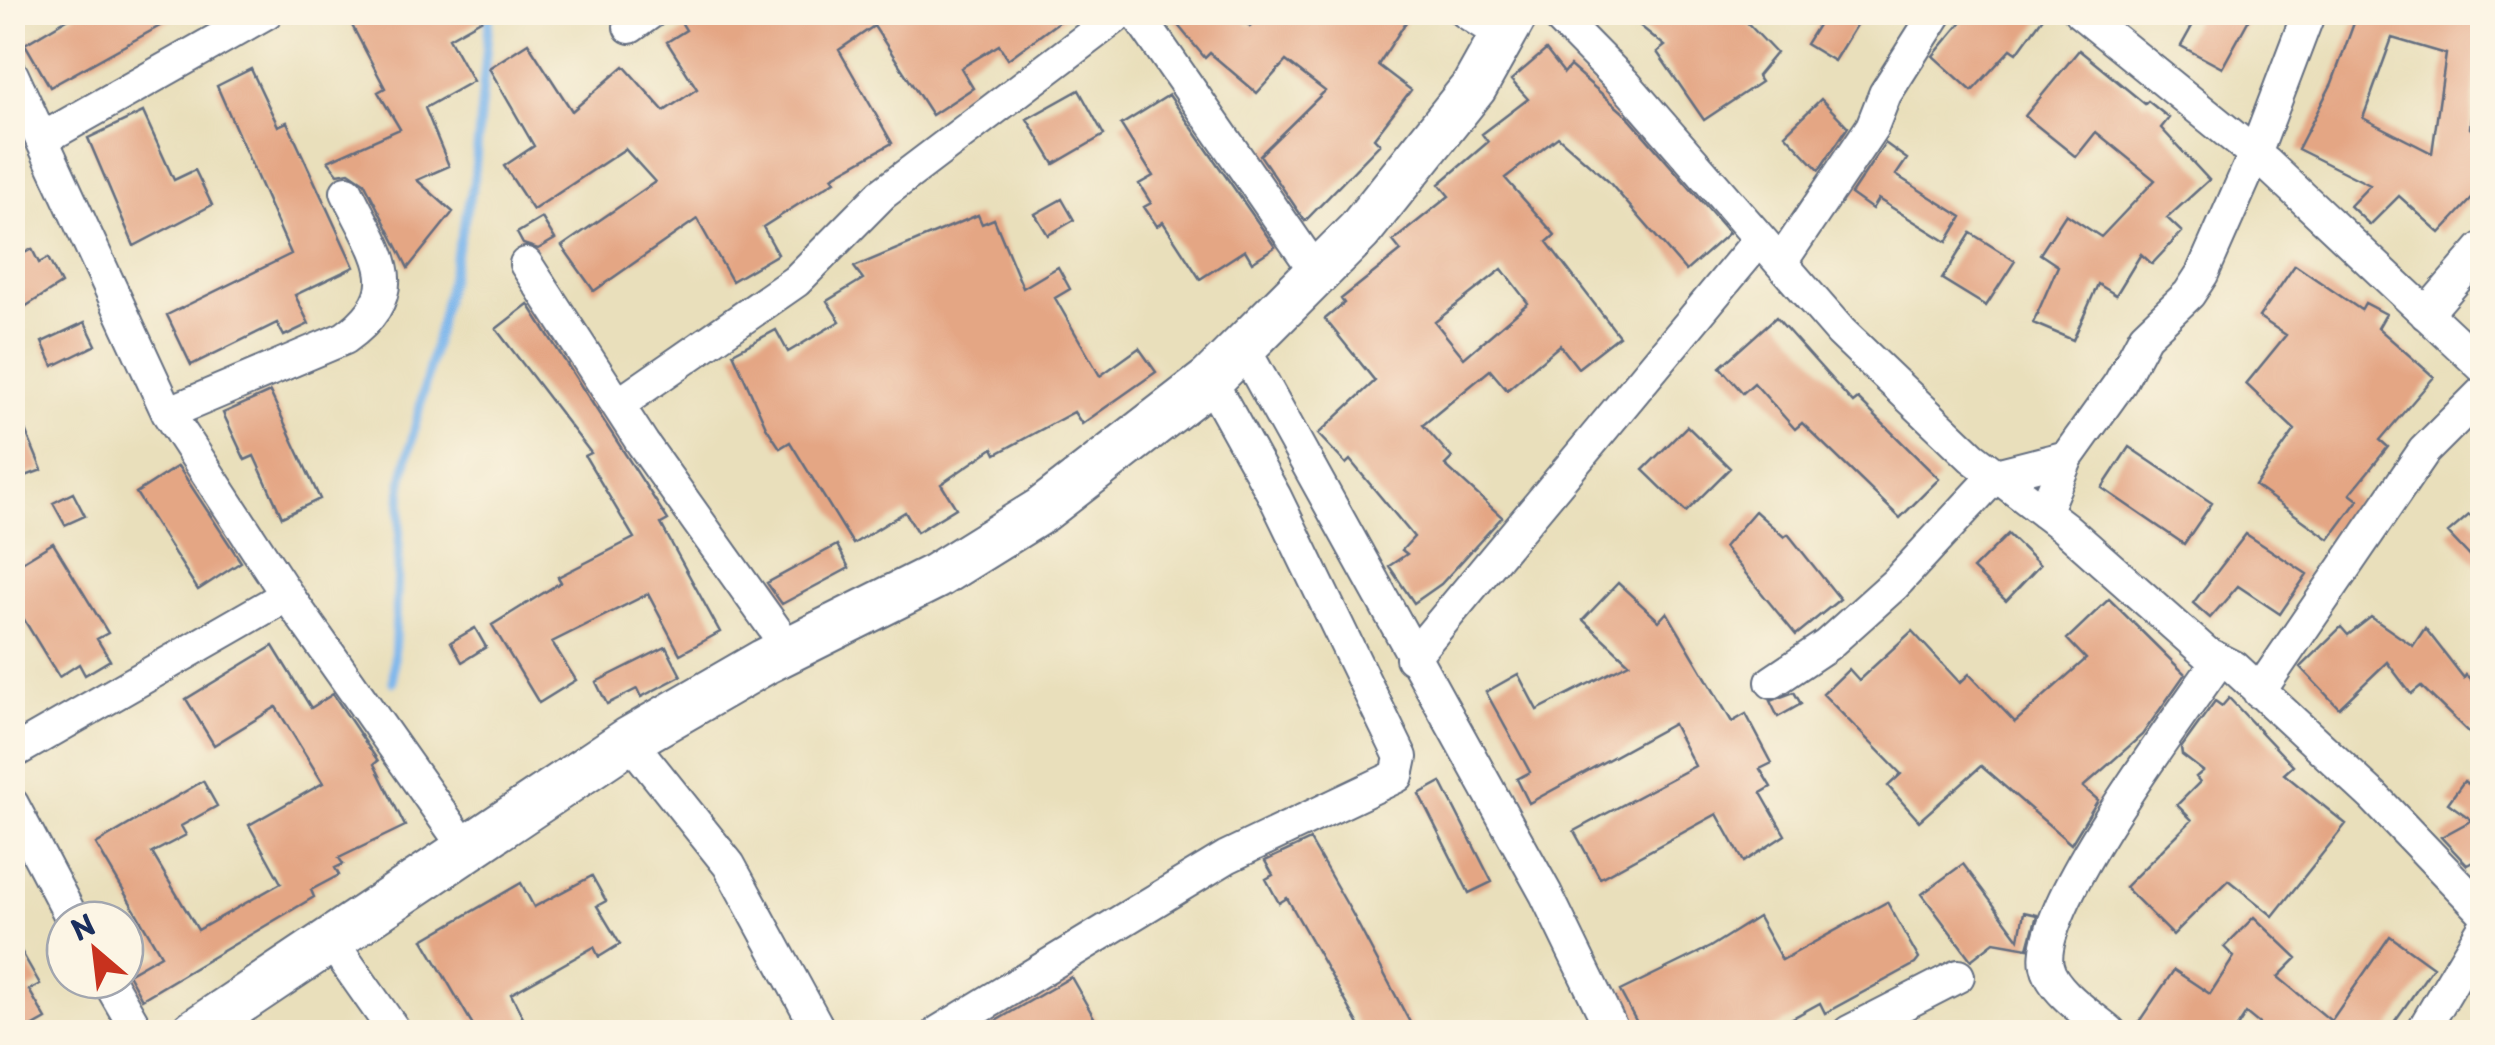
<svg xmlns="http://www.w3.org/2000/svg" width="2495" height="1045" font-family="'Playpen Sans',sans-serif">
<rect width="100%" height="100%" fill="#fcf5e5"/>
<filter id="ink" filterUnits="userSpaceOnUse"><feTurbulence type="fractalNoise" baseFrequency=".01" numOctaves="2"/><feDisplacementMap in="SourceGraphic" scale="20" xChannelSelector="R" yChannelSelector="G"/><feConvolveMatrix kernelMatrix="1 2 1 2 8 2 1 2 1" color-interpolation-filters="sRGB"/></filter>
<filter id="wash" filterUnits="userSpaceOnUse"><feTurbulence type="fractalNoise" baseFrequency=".0048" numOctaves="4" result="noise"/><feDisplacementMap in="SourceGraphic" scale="40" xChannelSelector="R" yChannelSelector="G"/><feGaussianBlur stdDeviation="2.25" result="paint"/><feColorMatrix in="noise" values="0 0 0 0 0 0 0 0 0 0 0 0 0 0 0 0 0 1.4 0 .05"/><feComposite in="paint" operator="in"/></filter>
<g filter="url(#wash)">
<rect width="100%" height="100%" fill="#e9dfbb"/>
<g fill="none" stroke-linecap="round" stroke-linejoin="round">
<path stroke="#7bb6ec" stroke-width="9" d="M393,682L402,481L474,180L490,12"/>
</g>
<g id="blocks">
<path fill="#e4a684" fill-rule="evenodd" d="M79,12H185L50,87L25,44Z
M345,12H495L449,38L473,81L425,108L449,166L417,180L453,212L408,268L364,182L349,172L338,174L328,161L400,129L378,92L385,88Z
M675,12H722L730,25L750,12H1072L1008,59L999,45L961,68L973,88L932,115L874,26L839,50L892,143L832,177L835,181L763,227L778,254L732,281L697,219L594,291L562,246L655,182L625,149L533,210L504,166L534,146L489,68L528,43L572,111L624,66L664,111L697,89L667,42L686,30Z
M1167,12H1239L1250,26L1262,12H1392L1406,22L1378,65L1411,90L1374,138L1380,144L1305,221L1260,155L1325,91L1286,61L1257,93L1210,53L1205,58Z
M1623,12H1737L1776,53L1757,76L1761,82L1704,120L1657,52L1665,46Z
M1826,12H1864L1834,61L1806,44Z
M2047,12L2017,53L2011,49L1972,91L1933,56L1969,13Z
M2200,12H2253L2222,68L2181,46Z
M2358,12H2482L2470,128L2482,140V188L2440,233L2399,196L2370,225L2350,206L2370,185L2298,149L2332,83ZM2392,38L2446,54L2432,153L2363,118Z
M1546,50L1564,73L1570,66L1626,115L1729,233L1686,271L1608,181L1558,137L1505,178L1555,235L1547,242L1619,336L1578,368L1560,345L1507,390L1490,370L1423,425L1452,458L1445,465L1502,517L1441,584L1414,603L1389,566L1407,554L1402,550L1414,537L1350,460L1346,464L1318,434L1375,381L1325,319L1344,303L1341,299L1401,251L1393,241L1449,196L1439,184L1488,142L1482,134L1528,99L1511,80ZM1502,269L1528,303L1464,358L1435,322Z
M2079,50L2145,104L2148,101L2169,118L2161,128L2209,180L2167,218L2182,232L2152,264L2141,254L2116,295L2098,284L2073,340L2033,323L2058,266L2040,254L2066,214L2101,237L2155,180L2096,132L2076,157L2025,116Z
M251,69L278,126L287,122L354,267L295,295L309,324L284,336L277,323L191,365L167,315L291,254L217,86Z
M1079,90L1104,135L1054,164L1027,119Z
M1169,95L1275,247L1252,262L1245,250L1200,279L1163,222L1157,226L1144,207L1151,203L1139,184L1153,176L1121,125Z
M1821,99L1848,127L1819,170L1785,134Z
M143,112L174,180L195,170L212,205L134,246L88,138Z
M1885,143L1907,159L1896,175L1962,217L1947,242L1878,199L1872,209L1851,194Z
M1062,199L1074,220L1048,235L1035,214Z
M978,215L982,224L994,219L1023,288L1058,267L1070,289L1055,298L1100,376L1139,348L1156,372L1082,424L1074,412L996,454L993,448L941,484L956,508L917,532L905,512L853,544L790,442L780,448L766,427L733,353L776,330L788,352L840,321L827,301L863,279L854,267Z
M542,218L555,239L538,249L523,244L517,233Z
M1971,233L2015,261L1986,306L1942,279Z
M32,249L39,263L48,258L61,284L12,315V253L15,258Z
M2295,265L2361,310L2365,303L2386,314L2378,328L2434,377L2380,440L2388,447L2350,494L2358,500L2329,539L2255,486L2295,430L2246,384L2286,335L2259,317Z
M528,304L668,520L661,524L720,632L680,654L648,594L552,642L576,680L539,703L492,625L561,582L558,577L634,538L585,456L591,453L496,329Z
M1776,317L1853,403L1858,399L1939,479L1900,518L1802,423L1795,429L1754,383L1743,393L1720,367Z
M85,322L96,345L53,366L42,342Z
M270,392L320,499L282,517L254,456L245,460L223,413Z
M12,398L42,470L12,481Z
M1687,426L1730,468L1686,512L1643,470Z
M2129,447L2212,503L2184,544L2102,488Z
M178,466L241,562L198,590L136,493Z
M73,493L85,516L65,525L53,503Z
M1755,511L1784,537L1788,534L1840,599L1796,635L1724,547Z
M2469,515L2482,529V569L2448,533Z
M2008,534L2040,565L2006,601L1973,569Z
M2246,534L2307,574L2280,614L2238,586L2210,618L2193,603Z
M53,543L108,633L97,639L110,660L85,675L79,664L59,677L12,600V568Z
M837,545L849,568L782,604L767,583Z
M1618,583L1659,621L1667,612L1732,722L1746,714L1772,763L1760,769L1771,787L1761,793L1785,835L1744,862L1717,814L1600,878L1574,831L1695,766L1673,724L1529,803L1517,779L1530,772L1486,692L1518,674L1537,710L1629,663L1583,620Z
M2109,599L2185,674L2142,735L2083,787L2098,800L2071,844L1981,766L1919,821L1888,786L1901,774L1823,694L1849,669L1859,680L1912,631L1960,683L1969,674L2015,722L2086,659L2067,639Z
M2371,617L2413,646L2425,628L2464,678L2466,675L2482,690V719L2469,733L2421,686L2411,694L2387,662L2339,708L2300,667L2341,627L2348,635Z
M475,628L486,647L462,662L451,642Z
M273,646L311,708L333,694L378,761L374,764L405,826L339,858L343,864L335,868L339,875L311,890L314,897L142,999L128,974L161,955L96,844L203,781L217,806L181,826L186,835L152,853L198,930L281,883L249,825L323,783L276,707L214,745L186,699Z
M666,647L681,676L641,697L637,689L607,704L596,682Z
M1794,692L1801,704L1778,717L1770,701Z
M2229,698L2293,766L2284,774L2346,824L2273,916L2228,880L2173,935L2125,887L2192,820L2177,805L2200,782L2196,777L2203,771L2182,755L2181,748L2215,701L2222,706Z
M2464,781L2482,795V857L2467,865L2441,837L2472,820L2448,803Z
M1441,782L1492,882L1469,893L1419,794Z
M1310,840L1352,913L1415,1032H1363L1287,898L1279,903L1266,879L1273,875L1265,861Z
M1963,864L2019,939L2024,912L2037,915L2028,948L1994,942L1971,960L1922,894Z
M592,876L606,901L597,906L620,944L599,957L594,947L511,994L530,1032H477L423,940L521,883L534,907Z
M1887,902L1919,959L1915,964L1825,1013L1820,1003L1767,1032H1642L1620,991L1710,947L1758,917L1782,960Z
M2254,917L2297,958L2278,977L2331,1021L2390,936L2433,967L2387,1032H2269L2246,1013L2234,1032H2132L2174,970L2210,994L2234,957L2224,947Z
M12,935L40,984L29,990L46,1019L23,1032H12Z
M1071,977L1096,1021L1077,1032H977Z"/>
</g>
</g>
<g filter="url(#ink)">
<use href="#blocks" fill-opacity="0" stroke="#636d7f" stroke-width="2.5"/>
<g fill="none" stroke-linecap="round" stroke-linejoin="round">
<g stroke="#636d7f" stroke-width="36">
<path id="street" d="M1136,12L1317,273
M1466,12L1503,36
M1554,12L1626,85L1841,332L1972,457L2064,527L2206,653L2234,667L2372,795L2482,910
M2080,12L2267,164L2482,366
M630,27L651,12
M12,75L168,413L287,595L467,850
M44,138L267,12
M1781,262L1872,127L1885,94L1937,12
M526,264L643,444L789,649
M2426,314L2482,249
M1243,347L1546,894L1613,1032
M618,405L796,281L882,194L1122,12
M168,413L345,338C413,289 375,252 347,192
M2044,512L2067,457L2120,383L2145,336L2189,294L2202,274L2255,154L2309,12
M1412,658L1760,239
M1772,682L1827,645L1895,584L1996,475L2067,457
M2259,692L2424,451L2482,393
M629,740L729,865L820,1032
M12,753L287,595
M12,804L73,920
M331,941L395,1032
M108,980L138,1032
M939,1032L1227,857L1397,776L1401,757L1275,497L1210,380
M1849,1032L1958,976
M2110,1032C2091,1016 2052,991 2047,966C2035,907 2182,715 2219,660
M2422,1032L2482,931"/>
</g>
<g stroke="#636d7f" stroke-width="49">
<path id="secondary" d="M194,1032L629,740L764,662L936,576L1042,510L1210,380L1359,231L1474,87L1516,12"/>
</g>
<use href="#street" stroke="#fff" stroke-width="32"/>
<use href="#secondary" stroke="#fff" stroke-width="45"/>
</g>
</g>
<rect width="2495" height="1045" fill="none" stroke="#fcf5e5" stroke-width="50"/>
<g transform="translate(95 950) rotate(332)"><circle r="48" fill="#fcf5e5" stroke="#a2a6af" stroke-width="2.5"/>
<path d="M0-8L18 38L0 25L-18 38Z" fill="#c8321e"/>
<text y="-15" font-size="28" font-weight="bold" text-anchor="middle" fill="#1b2f5e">N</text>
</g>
</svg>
